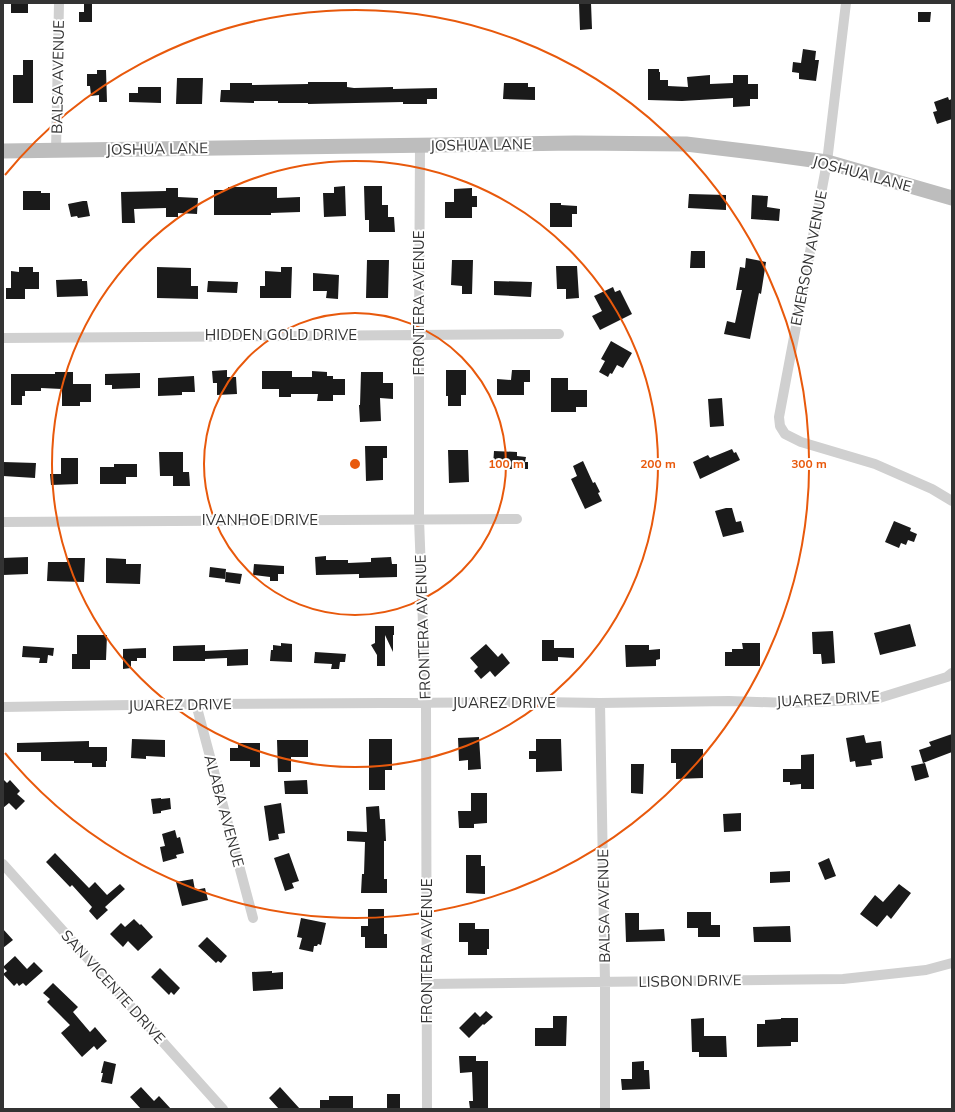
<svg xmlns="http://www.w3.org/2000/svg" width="955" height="1112" font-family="Mulish,sans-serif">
<rect width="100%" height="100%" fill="#fff"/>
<path fill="#1a1a1a" d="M11,3H28V13H11Z
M84,3H92V22H79V12H84Z
M579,3H591L592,29L580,30Z
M918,12H931L930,22H918Z
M803,49L816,51L815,60H819L816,81L799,79V73L792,72L793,62L801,63Z
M23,60H33V103H13V75H23Z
M648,69H659V72H660V80H668V86L688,87L687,77L710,75V84L733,83V75H748V84H758V99H750V106L733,107V98L682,101L648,100Z
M97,70H106L107,102H99V95L91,96L90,86H87V74H97Z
M177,78H203L202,104H176Z
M308,82H347V87L354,88L393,87V89L437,88V99H427V104H403V102L308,104V103H278V101H254V103L220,102L221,90H230V83H252V85L308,84Z
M504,83H528V87H535V100L503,99Z
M138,87H161V103L129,102V93H138Z
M948,97L949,100L952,99V119L937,124L933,112L937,111L934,102Z
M345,186L346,216L324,217L323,193H334V187Z
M364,186H382V205H388V217H394L395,232H369V220H365Z
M228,187H277V198L300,197V212L271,213V215H214V190H228Z
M166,188H178V197L198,198L197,214L178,213V217H166V208L134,209L135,223H122L121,192L166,191Z
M472,188V196H477V207H472V218H445V202H454V189Z
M23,191H41V193H50V210H23Z
M689,194L726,195V210L688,208Z
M752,195L768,196L767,207L780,209L779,221L751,219Z
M83,201H87L90,216L78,218L77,216L71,217L68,204Z
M550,203H561V205L577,206V214H572V227H550Z
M691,251H705V268H690Z
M746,258L766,262L761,294L759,293L750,339L724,334L727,321L735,323L742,290H736L740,267L745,268Z
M367,260H389L388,298H366Z
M452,260H473L472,294H462V286L451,285Z
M556,266H577L579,298L566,299V289H557Z
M19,267H33V272H39V289H25V299H6V288H11V271L19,272Z
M157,267L191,268V286H198V299L157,298Z
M281,267H292L291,298H260V286H265V271L281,272Z
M313,273L339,275L338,299L326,298L327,291H313Z
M82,279V281H87L88,296L57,297L56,280Z
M208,281L238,282L237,293L207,292Z
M494,281L532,282L531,297L494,295Z
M613,287L615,292L620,290L632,314L600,330L592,316L602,311L594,296Z
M611,341L632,353L623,368L617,365L612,374L610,373L608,377L599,372L605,361L601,359Z
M227,370V377H236L237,394L217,395V383H213L212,371Z
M446,370H466V395H461V406H448V396H446Z
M512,370H530V382H524V395H497V379L511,380Z
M262,371H292V377H312V371L327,372V376H333V379H345V395H333V401H317L318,394H291V397H279V389H262Z
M55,372H73V384H91V402H80V406H62V389L41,388V391H25V396H22V405H11V374H55Z
M361,372H383V383H393V399L380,398L381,421L360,422L359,405H360Z
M140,373V388L112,389V385H105V374Z
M194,376L195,392H182V395L158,396V378Z
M551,378H568V390H587V407H576V412H551Z
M722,398L724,426L710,427L708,399Z
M365,446H387V458H383V480L366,481Z
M732,449L734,453L736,452L740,460L700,479L693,462L708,455L710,458Z
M448,450H468L469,482L449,483Z
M494,451L517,452V456L526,457L525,462H528V469H504V465H493Z
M159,452H183V472H189L190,486H173V476H160Z
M61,458H78V484L51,485L50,474H61Z
M583,461L593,483L595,482L600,492L598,493L602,501L585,509L571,479L577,476L573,466Z
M3,462L36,463L35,478L3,476Z
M114,464H137V477H126V484H100V467H114Z
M726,508H732L736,522L741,521L744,532L723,537L715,511Z
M894,521L911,528L910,531L917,534L914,542L908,540L906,545L901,543L899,548L885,542Z
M326,556V560H348V563L371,562V558L391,557L392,564H397V577L359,578V574L316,575L315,557Z
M28,557V574L3,575V558Z
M67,558H85L84,582L47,581L48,562H67Z
M106,558L126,559V564H141L140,584L106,583Z
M254,564L284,566V574H278V581H270V577L253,575Z
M210,567L226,569L225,579L209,577Z
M226,572L242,574L240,584L225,582Z
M910,624L916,646L880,655L874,633Z
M375,626H394V635H393V652L385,635V666H377V655L371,645L375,643Z
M833,631L835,663L822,664L821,654H813L812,632Z
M77,635H107L106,660H90V669H72V654H77Z
M542,640H554V648H574V658L558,657V661H542Z
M281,643L292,644V662L270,661L271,650H273V645L281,646Z
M742,643H760V666H725V652H732V649H743Z
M486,644L498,657L502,653L510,663L495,677L490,671L481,679L474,671L478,667L470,658Z
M205,645V651L248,649V665L227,666V658L205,659V661H173V646Z
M625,645H649V650L660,649V659L656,660V666L626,667Z
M23,646L54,648L53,656L48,655L47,663H39L40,658L22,657Z
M146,648V658H137V661H131V668L123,669V649Z
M315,652L346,654L345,662H340L339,669H331L332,664L314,663Z
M952,734V752L923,763L919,750L931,746L929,742Z
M864,735L866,743L881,741L883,758L871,760L872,765L856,767L855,761L850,762L846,738Z
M479,737L481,769L468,770V760L459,761L458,738Z
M132,739L165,740V757L146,756V759L131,758Z
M369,739H392V770H385V790H369Z
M536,739H561L562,771L536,772V759H529V751H536Z
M277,740H308V757H291V772H278Z
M89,741V747H107V761H106V767H92V763H74V761H41V752H17V743Z
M238,743H260V767H250V761H230V748H238Z
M671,749H703V778L676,779V763H671Z
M814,754V789H801V784L790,785V782H783V769H801V755Z
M925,763L929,777L915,781L911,766Z
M631,764H644L643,794L631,793Z
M3,779L7,783L10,780L20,791L17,794L25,801L16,810L9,803L3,808Z
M307,780L308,794H285L284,781Z
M471,793H487V823L474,824V828H459L458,811H471Z
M161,798V799L170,798L171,809L161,811V813L153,814L151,799Z
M281,803L285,833L278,834L279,839L269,841L264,806Z
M379,806L380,819H385L386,841H384V879H387V893H361L362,874H364L365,842L347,841V831L367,832L366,807Z
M741,813V831L724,832L723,814Z
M175,830L177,838L180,837L184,853L176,855L177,858L163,862L160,847L165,846L162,834Z
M55,853L89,888L95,882L107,895L120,884L125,889L105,907L108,910L97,920L89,911L92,907L72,885L70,887L46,862Z
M289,853L299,881L292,883L294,888L285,891L274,858Z
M466,855H481V866H485V894L466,893Z
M829,858L836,876L825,880L818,863Z
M790,871V882L770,883V872Z
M193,879L195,890L205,888L208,900L182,906L176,882Z
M899,884L911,893L891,919L887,915L877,927L860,914L875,895L883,902Z
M368,909H384V934H387V948H365V937H361V926H368Z
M687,912H711V925H720V937H698V928H687Z
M625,913H639V930L664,929L665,941L626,942Z
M301,918L326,923L321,945L318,944L317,946H314L313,952L299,949L302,938L297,937Z
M134,919L140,925L141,924L153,937L138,951L128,941L123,947L110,934L121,923L125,927Z
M459,923H475V929H489V949H487V955H468V942H459Z
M790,926L791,942H754L753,927Z
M3,929L13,940L3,948Z
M207,937L227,956L221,963L218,961L216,963L198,946Z
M15,956L27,969L34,962L43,971L26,986L23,983L19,986L17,983L14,986L3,974L7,971L3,967Z
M160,968L180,988L174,995L171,992L169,995L151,977Z
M272,971V973L283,972V989L253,991L252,972Z
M53,983L78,1007L73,1012L90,1032L95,1027L107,1041L97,1050L94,1046L82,1057L61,1033L70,1025L47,1002L50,999L43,993Z
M486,1011L493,1017L484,1025L483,1024L469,1038L459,1028L475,1012L480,1017Z
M553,1016H567L566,1046H535V1028H553Z
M704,1018V1036H726L727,1057H699V1052H692L691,1019Z
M781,1018H798V1042H791V1046L757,1047V1024H765V1020L781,1019Z
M459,1056H476V1061H488V1109H470L469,1101H473L472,1072L460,1073Z
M104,1061L116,1064L112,1084L101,1082L103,1073H101Z
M644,1061V1070H649L650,1089L622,1090L621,1079H632V1062Z
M141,1087L154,1101L159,1096L171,1109H141L130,1097Z
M280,1087L300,1109H279L269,1098Z
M387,1094H400V1109H387Z
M329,1096H353V1109H320V1100H329Z"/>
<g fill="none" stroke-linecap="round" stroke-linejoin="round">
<path stroke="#d0d0d0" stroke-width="10" d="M846,3L827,162L779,417L780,426L785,434L801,442L875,464L932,489L952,501
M420,146L419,334V519L426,703L427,1109
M56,150L59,3
M3,338L559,334
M3,522L517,519
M600,703L605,982V1109
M196,704L253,918
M3,707L196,704L539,702L600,703L729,701L789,703L876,699L947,677L952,673
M3,864L223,1109
M427,984L843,979L926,970L952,963"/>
<path stroke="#bdbdbd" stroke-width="15" d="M3,151L575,143L686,144L761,153L827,162L952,198"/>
</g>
<g fill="none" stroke="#e8590c" stroke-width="2">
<circle cx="355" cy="464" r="151"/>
<circle cx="355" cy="464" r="303"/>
<path d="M5 175A454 454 0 1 1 5 753"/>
</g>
<g text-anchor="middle" stroke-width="4" stroke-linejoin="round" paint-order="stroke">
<g font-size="15" fill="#333" stroke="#fff">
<text transform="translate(58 77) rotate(-89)" y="5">BALSA AVENUE</text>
<text transform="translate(481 145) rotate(-1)" y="5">JOSHUA LANE</text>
<text transform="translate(157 149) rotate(-1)" y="5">JOSHUA LANE</text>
<text transform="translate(862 174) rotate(15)" y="5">JOSHUA LANE</text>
<text transform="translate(809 258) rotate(-79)" y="5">EMERSON AVENUE</text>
<text transform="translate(419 303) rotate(-90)" y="5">FRONTERA AVENUE</text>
<text x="281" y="340">HIDDEN GOLD DRIVE</text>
<text x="260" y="525">IVANHOE DRIVE</text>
<text transform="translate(423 627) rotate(-92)" y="5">FRONTERA AVENUE</text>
<text transform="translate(828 699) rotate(-3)" y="5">JUAREZ DRIVE</text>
<text x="504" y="708">JUAREZ DRIVE</text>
<text transform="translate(180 705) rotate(-1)" y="5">JUAREZ DRIVE</text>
<text transform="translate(224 811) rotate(75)" y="5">ALABA AVENUE</text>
<text transform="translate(604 906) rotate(-91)" y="5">BALSA AVENUE</text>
<text transform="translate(427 951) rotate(-90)" y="5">FRONTERA AVENUE</text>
<text transform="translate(690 981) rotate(-1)" y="5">LISBON DRIVE</text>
<text transform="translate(113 987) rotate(48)" y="5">SAN VICENTE DRIVE</text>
</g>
</g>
<circle cx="355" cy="464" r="6" fill="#e8590c" stroke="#fff" stroke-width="2"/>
<g font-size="12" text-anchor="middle" font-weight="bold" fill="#e8590c" stroke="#fff" stroke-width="4" stroke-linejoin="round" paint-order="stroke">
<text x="506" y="468">100 m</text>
<text x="658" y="468">200 m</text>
<text x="809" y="468">300 m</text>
</g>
<rect width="955" height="1112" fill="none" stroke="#333333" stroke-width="8"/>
</svg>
